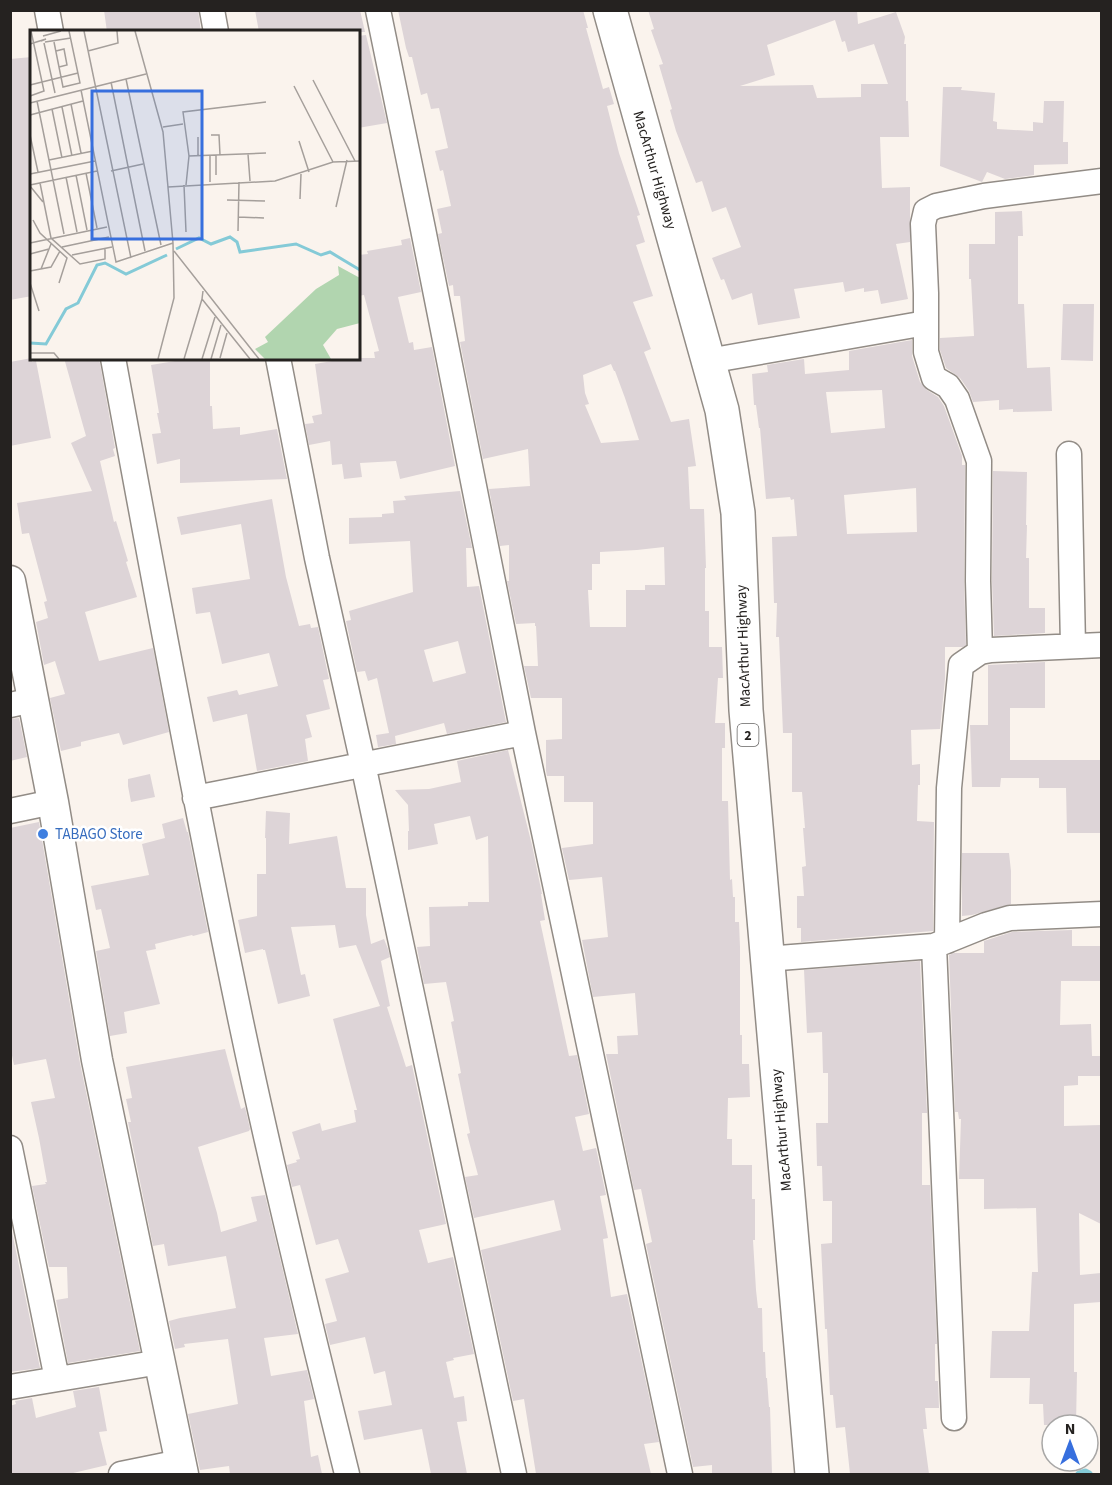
<svg xmlns="http://www.w3.org/2000/svg" width="1112" height="1485" font-family="'Source Sans 3',sans-serif">
<rect width="100%" height="100%" fill="#faf3ed"/>
<g fill="none" stroke-linecap="round" stroke-linejoin="round">
<path stroke="#84cad7" stroke-width="7" d="M1079,1474L1085,1472L1089,1474"/>
</g>
<path fill="#ddd4d7" fill-rule="evenodd" d="M104,10H198L201,32H107Z
M255,10H360L365,32H259Z
M398,10H583L588,28H586L603,89L609,87L614,104L607,106L619,153L640,215L637,216L645,242L636,245L653,296L633,302L651,349L644,352L671,422L689,419L696,466L688,467L690,509H704L706,568H705V611H709V647H722L723,678H718L715,723H725V748H722V801H728L730,880L732,879L733,897H735V922H739L740,947V1035H742V1064H749L750,1097L728,1098L727,1139H732V1165H752V1199H755V1240H753L756,1290L758,1308H762L763,1352H765L766,1378H767L769,1407H770L772,1474H712V1465L693,1467L646,1244L652,1242L641,1189L634,1190L606,1054H618L617,1036L638,1035L635,993L593,997L582,940L608,937L602,877L569,880L562,848L593,844V802H564V776H547L546,771V740L562,739V698H531L524,666H538L536,626H535V623L516,624L507,581H509V545L500,546L489,489L530,486L528,449L483,459L460,342L465,341L460,296H454L453,285L449,286L438,234L442,233L437,209L451,206L443,170L440,171L435,151L448,148L439,108L431,109L427,93L421,95L412,57H409L406,48ZM611,364L614,371H615L625,398L639,440L601,443L585,405L589,404L585,393L583,375ZM664,547L665,585H645V590H626V627H590L588,590H592V564H600V552L637,550Z
M648,10H857L858,24L896,12L905,37L904,44H906V101H908L909,137H880L882,188L910,187V242L896,244L908,299L881,304L878,290L864,292V288L845,292L843,282L794,289L800,318L758,325L752,293L732,300L724,279L721,280L712,258L741,247L726,207L712,212L702,181L696,183L676,131L670,110L672,109L659,65L663,64L651,30L654,29ZM835,20L842,42L845,41L848,52L874,44L888,84H861V97L817,98L813,85L740,86L775,75L767,45Z
M366,35L387,123L358,128V36Z
M32,57V296L10,300V59Z
M943,87H962L961,90L995,93L993,121L997,122V129L1033,131V122L1043,123L1044,101H1064L1063,142H1068V164L1034,165V175L1005,179L987,172L982,182L940,166Z
M1022,211L1023,236H1018V304H1024L1027,368L1050,367L1052,411L1013,412V409L999,410V400L973,402L969,391L960,378L946,368L940,350V338L974,336L971,279H969V244H995V212Z
M410,238L421,292L398,297L409,343L413,342L414,350L432,347L455,466L400,479L396,461L360,463L362,477L344,479L342,464L332,465L330,441L309,445L305,424L314,423L312,416L322,414L315,364L349,358H375L374,352L379,351L364,295L358,296V255L368,254L367,251L402,245L401,240Z
M1063,304H1094L1093,361L1061,360Z
M912,340V356L920,382L927,390L938,397L944,406L962,456V465H965L964,581L966,645L963,647H945V679L940,729L911,730L912,765L920,764V785H918L917,821L934,822L933,931L801,942V928H797V896H804L802,867L806,866L803,828H805L802,792H792V733H783L779,637H776L777,603H774L772,537L797,536L794,499L791,500L790,497L766,499L760,428H759L756,405H754L752,374L768,372L767,365L804,359L805,374L849,370V351ZM882,390L885,428L831,433L826,392ZM916,488L917,532L847,534L844,495Z
M32,358V362L36,361L51,438L10,446V362Z
M64,358H99L115,448L113,449L115,456L100,461L114,522L116,521L128,561L126,562L137,597L85,612L99,661L153,648L169,732L123,745L119,733L81,742V746L61,751L50,698L65,694L55,661L44,665L36,622L48,618L44,602L47,601L29,533L22,534L17,503L92,491L71,443L86,436Z
M193,358H210V406H212L213,429L240,427V435L277,429L287,479L180,483V459L157,464L152,434L161,433L157,413H159L151,365Z
M993,471L1027,472L1026,525H1027L1026,558H1029V608H1045V633L994,636L992,581Z
M460,491L472,548H466L467,587L479,586L506,722L447,734L444,723L395,736L396,744L378,747L376,735L389,733L377,678L368,681L365,671L357,672L346,621L351,620L349,611L413,592L410,541L349,544V518L382,517V514L394,513L393,501L406,500L404,496ZM458,641L466,673L433,682L424,650Z
M272,499L286,577L299,626L310,624L311,628L318,627L329,679L323,680L330,709L306,715L312,737L305,739L308,761L257,771L247,714L213,722L207,697L237,690L239,695L278,686L269,653L222,664L210,612L196,614L192,588L250,579L241,524L181,535L177,517Z
M1045,662V708H1010V760H1101V833H1067L1066,788H1039V778H1001L1000,787H972L970,725H988V665Z
M19,718L27,757L10,761V719Z
M508,750L532,845L542,894H541L545,920L540,921L569,1056L577,1055L589,1114L575,1117L583,1151L596,1148L606,1195L600,1196L608,1238L603,1239L611,1297L627,1294L659,1442L644,1444L651,1474H536L524,1399L513,1401L481,1250L561,1230L554,1200L474,1218L465,1177L478,1175L467,1134L470,1133L458,1074L461,1073L451,1022L454,1021L446,982L424,984L418,953L417,947L430,946L429,907L468,906V902H489L488,836L476,840L470,816L434,824L438,844L408,850V831H409L408,805L395,790L429,789L461,782L457,761Z
M150,774L155,797L131,802L128,786V779Z
M266,811L290,813L289,844L337,836L346,888H366V915L371,944L384,939L388,949L390,957L381,961L390,1006L387,1007L406,1067L412,1065L446,1224L419,1230L428,1263L453,1257L474,1354L453,1358L454,1360L446,1362L454,1398L464,1396L467,1421L457,1422L467,1474H431L422,1429L364,1440L358,1411L392,1405L385,1371L374,1374L365,1337L330,1345L325,1324L337,1321L325,1279L349,1272L338,1239L316,1245L300,1185L292,1187L287,1165L297,1162L296,1160L300,1159L292,1132L320,1123L322,1131L356,1122L354,1110H357L333,1019L380,1006L356,945L339,948L335,925L291,927L301,975L305,974L310,996L278,1004L265,950H263V949L245,953L238,920L257,916V874H266V838H265Z
M183,818L187,832H188L208,932L193,936L192,935L155,944L156,949L146,951L160,1004L124,1012L127,1033L110,1036L96,951L110,948L101,909L96,910L91,886L149,875L142,844L165,838L162,824Z
M39,822L80,1063L140,1351L68,1363L56,1300L68,1298L67,1267H49L32,1186L46,1184L45,1182H47L39,1138L31,1102L55,1098L46,1059L14,1065L10,1046V828Z
M962,853H1009L1011,871V904L972,915L962,916Z
M1072,930V946H1101V981H1061L1060,1025L1091,1024L1092,1056H1101V1076H1078V1085L1064,1086V1126L1101,1125V1224L1079,1213L1080,1275L1101,1273V1302L1074,1304V1372H1077L1076,1425H1044L1043,1404H1029L1030,1378H990L992,1331H1029L1032,1272H1038L1036,1208L984,1209V1179H959L961,1119H959L958,1112H955L949,955L954,953H984V941L1012,932Z
M920,961L927,1113H922V1185H930L937,1344H935V1381H938L939,1408H925L927,1429H923L929,1474H850L845,1427L836,1428L833,1395H830L827,1329H825L821,1244L832,1243V1201H823L822,1166H817L816,1123H828V1073H823L822,1032L807,1033L804,970Z
M225,1049L241,1109L245,1107L250,1129L249,1131L198,1147L217,1213L221,1232L257,1221L251,1197L265,1195L298,1334L264,1338L271,1376L307,1370L314,1399L304,1401L311,1457L318,1455L322,1474H230L229,1466L200,1470L188,1414L238,1404L228,1339L184,1344L185,1347L175,1349L169,1321L180,1318L236,1308L226,1256L168,1266L164,1244L153,1246L128,1122H131L126,1099L132,1098L126,1067Z
M10,1222L40,1368L10,1372Z
M99,1387L107,1431L99,1432L107,1465L69,1474H10V1406L16,1404L15,1401L32,1398L36,1418L76,1407L73,1391Z"/>
<g fill="none" stroke-linecap="round" stroke-linejoin="round">
<g stroke="#928c86" stroke-width="27">
<path id="minor" d="M47,10L51,32
M212,10L216,32
M378,10L423,229L523,733L680,1474
M113,358C154,580 195,802 241,1022C273,1174 310,1324 347,1474
M278,358L317,558L363,764L514,1474
M708,361L926,323
M1069,454L1073,646
M980,652L978,581L979,461L957,399L948,386L934,378L926,352V293L923,224L926,211L936,206L984,196L1102,181
M10,705L33,700
M195,798L523,733
M10,811L53,802
M947,941L949,788L961,665L980,652L991,650L1102,645
M934,946L954,1418
M766,959L934,946L986,925L1010,918L1102,914
M10,1148L57,1379
M10,1387L160,1362
M121,1474L180,1462"/>
</g>
<g stroke="#928c86" stroke-width="33">
<path id="tertiary" d="M10,581L53,802L97,1060L183,1474"/>
</g>
<g stroke="#928c86" stroke-width="36">
<path id="trunk" d="M610,10L722,410L738,513L746,710L812,1474"/>
</g>
<use href="#minor" stroke="#fff" stroke-width="24"/>
<use href="#tertiary" stroke="#fff" stroke-width="30"/>
<use href="#trunk" stroke="#fff" stroke-width="33"/>
</g>
<circle fill="#3f7fe0" stroke="#fff" stroke-width="2" cx="43" cy="834" r="6"/>
<g text-anchor="middle" stroke-width="5" stroke-linejoin="round" paint-order="stroke">
<rect fill="#fff" stroke="#666463" stroke-width="1.5" x="737.5" y="724" width="21" height="22" rx="4.5"/>
<g font-size="14" font-weight="bold" fill="#252220">
<text x="748" y="740">2</text>
</g>
<g font-size="15" fill="#252220" stroke="#fff">
<text transform="translate(655 170) rotate(74)" y="5">MacArthur Highway</text>
<text transform="translate(743 646) rotate(-92)" y="5">MacArthur Highway</text>
<text transform="translate(781 1130) rotate(-95)" y="5">MacArthur Highway</text>
</g>
<g font-size="15" fill="#366cbe" stroke="#fff" text-anchor="start">
<text x="55" y="839">TABAGO Store</text>
</g>
</g>
<g transform="translate(30 30)">
<rect width="330" height="330" fill="#faf3ed"/>
<path d="M308,236L330,248V293L307,299L293,315L301,329H235L225,319L238,312L235,307L286,259L309,245Z" fill="#b1d5af"/>
<path fill="none" stroke="#84cad7" stroke-width="3" d="M146,219L169,208L181,214L200,207L207,212L210,222L266,214L291,225L300,222L330,240M0,313L16,314L36,279L48,273L67,235L75,233L96,244L137,225"/>
<path fill="none" stroke="#a59f9b" stroke-width="1.5" d="M54,1L101,228M105,1L133,102L143,213L144,268L128,329M13,6L31,1M15,12L41,8M24,12L33,57L50,53L39,1M14,13L25,63M0,14L16,9L11,11M26,21L34,19L37,35L29,37M58,21L88,13L87,1M96,49L131,215M283,50L325,131M81,52L115,221M0,55L48,43M264,56L303,132M51,60L86,232L143,213M0,66L14,61L1,1M7,71L34,204M0,73L116,44M41,74L51,123M32,77L42,126M22,79L32,128M0,85L53,71M133,97L153,94M0,105L8,142M181,105H189L190,125M168,107V126M269,111L279,142M218,124L220,151M159,126L153,82L236,72M19,130L63,121M81,141L113,134M56,143L67,198M0,144L65,131M46,145L57,200M186,145V125M36,147L47,202M180,152V125M10,153L21,208L50,234L75,229V218M0,155L67,141M154,155L156,202M156,155L159,126L236,123M0,156L13,172M138,157L245,151L303,132L330,131M270,169L271,144M197,170L235,171M306,177L317,130M208,187L234,188M3,190L10,203L37,228L29,253M208,201L209,152M0,213L77,197M32,217L79,207M144,221L229,329M0,224L19,219M42,225L82,217M11,239L21,214M0,241L21,237L30,221M0,253L9,281M173,261L172,269L220,329M0,323H24L29,329M190,328L197,303M154,329L172,269M172,329L185,287M181,329L191,295"/>
<path fill="#376fde" fill-opacity="0.15" stroke="#376fde" stroke-width="3" d="M62,61H172V209H62Z"/>
<rect width="330" height="330" fill="none" stroke="#252220" stroke-width="3"/>
</g>
<rect width="1112" height="1485" fill="none" stroke="#252220" stroke-width="24"/>
<g transform="translate(1070 1443)"><circle r="28" fill="#ffffff" stroke="#a8a7a6" stroke-width="1.5"/>
<path d="M0-4.5L10 22L0 15L-10 22Z" fill="#376fde"/>
<text y="-9" font-size="16" font-weight="bold" text-anchor="middle" fill="#252220">N</text>
</g>
</svg>
